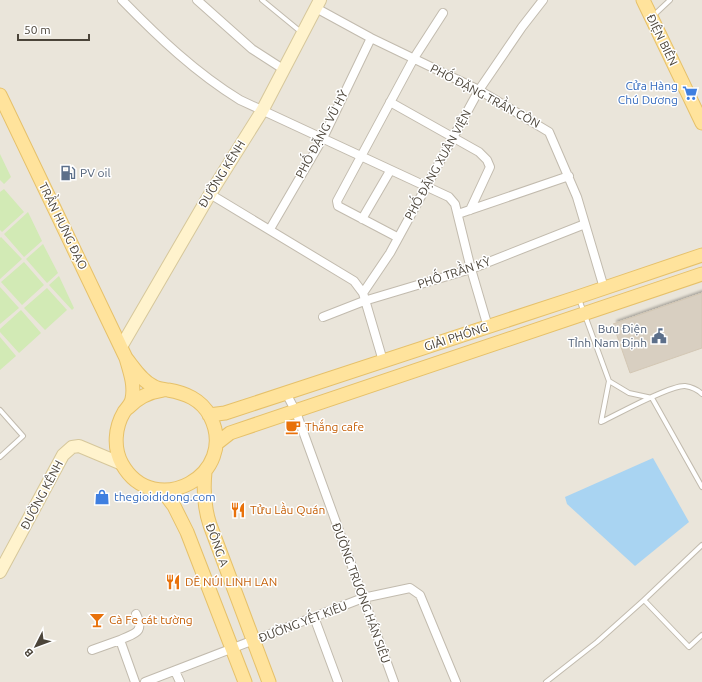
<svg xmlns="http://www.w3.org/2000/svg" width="702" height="682" font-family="Ubuntu,sans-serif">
<defs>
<filter id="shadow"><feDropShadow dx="3.5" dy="-3.5" stdDeviation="1" flood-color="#0004"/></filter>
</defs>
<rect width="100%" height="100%" fill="#f6f3ec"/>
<path fill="#eae5da" d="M0,0H702V682H0Z"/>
<path fill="#d2eab5" d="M0,154L11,177L4,184L0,180Z
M4,189L24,212L2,232L0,230V192Z
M28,212L42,241L24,257L4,234Z
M1,237L22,259L0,279V238Z
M43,244L58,273L47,283L26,259Z
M24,262L44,285L22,305L1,282Z
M59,276L74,308L72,310L49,285Z
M0,287L19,308L0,324Z
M47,288L67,310L45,330L24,308Z
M21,310L41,333L19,353L0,332V329Z
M0,337L16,356L0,370Z"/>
<path fill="#a9d4f2" d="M653,458L689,522L635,566L567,504L565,497Z"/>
<path fill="#d8cfc1" stroke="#d3c7b4" filter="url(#shadow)" d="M702,293V348L630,373L613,324Z"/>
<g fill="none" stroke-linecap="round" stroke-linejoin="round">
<g stroke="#c2bbae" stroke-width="6">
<path id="lane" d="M262,0L301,32
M653,16L670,0
M579,299L609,381L601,422C618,414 670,385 685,386C691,387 698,390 702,394
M609,381L629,393L652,398L702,487
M0,410L23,436L0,457
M702,545L644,600L689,647L702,635
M546,682L597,642L644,600"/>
</g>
<g stroke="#c2bbae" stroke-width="10">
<path id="street" d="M122,0C158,37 196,73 240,100L449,197L455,204L471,269L488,327
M197,0L252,49L283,69
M316,8L371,38L479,90L549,132L577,197L604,288
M390,102L479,152L487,160L490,167L470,210
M210,194L354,281L363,293L383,361
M458,214L569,176
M362,219L390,171
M270,229L323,138L371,38
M397,237L338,206L337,201L414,58L443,13
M363,293L390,253L479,90L522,27L543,0
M323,317L364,301L471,269L585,224
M286,393L296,412L394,682
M314,617L338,682
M92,650L120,640
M175,671L180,682
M135,682L120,640C135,633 145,633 136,614
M145,682L363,598L410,588L420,595L456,682"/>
</g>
<g stroke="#d6c79b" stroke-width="14">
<path id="secondary" d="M121,347L210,194L262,111L320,0
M0,572L63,455L72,447L79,446L122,464"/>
</g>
<g stroke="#e6c16a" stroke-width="15">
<path id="primary" d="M643,0L702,123
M0,95L126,358C134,368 141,380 153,386C157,389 163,389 168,390C185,393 201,399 210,416C240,475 154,521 122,464C113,448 115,427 124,412C127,408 131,404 132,399C135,385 130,372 126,358
M128,408C138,397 149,392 163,390
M209,415L225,413L286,393L578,297L702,255
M216,444L230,433L702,274
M205,472C203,492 204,507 210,525L269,682
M162,490L174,506L187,532L245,682"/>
</g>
<use href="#lane" stroke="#fff" stroke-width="4"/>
<use href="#street" stroke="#fff" stroke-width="8"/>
<use href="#secondary" stroke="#fff3cd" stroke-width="12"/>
<use href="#primary" stroke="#ffe39c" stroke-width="13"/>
</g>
<defs>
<g id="supermarket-bare" transform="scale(1.2)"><path d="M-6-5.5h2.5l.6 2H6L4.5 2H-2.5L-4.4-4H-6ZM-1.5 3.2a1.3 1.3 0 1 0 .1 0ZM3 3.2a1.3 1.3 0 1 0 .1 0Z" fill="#3f7fe0" stroke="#fff" stroke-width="2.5" paint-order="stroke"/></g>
<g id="fuel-bare" transform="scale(1.2)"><path d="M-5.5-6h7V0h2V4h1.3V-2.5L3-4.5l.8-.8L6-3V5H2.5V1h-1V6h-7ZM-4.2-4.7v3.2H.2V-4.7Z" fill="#5c6f8a" stroke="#fff" stroke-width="2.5" paint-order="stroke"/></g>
<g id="civic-bare" transform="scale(1.2)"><path d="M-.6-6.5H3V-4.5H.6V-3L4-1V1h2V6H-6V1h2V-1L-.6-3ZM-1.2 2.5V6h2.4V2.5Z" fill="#5c6f8a" stroke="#fff" stroke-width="2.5" paint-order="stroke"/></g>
<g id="cafe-bare" transform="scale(1.2)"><path d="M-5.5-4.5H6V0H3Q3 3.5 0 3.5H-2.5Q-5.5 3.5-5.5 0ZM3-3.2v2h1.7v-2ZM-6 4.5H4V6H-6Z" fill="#e8710a" stroke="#fff" stroke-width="2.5" paint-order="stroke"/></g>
<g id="shop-bare" transform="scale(1.2)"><path d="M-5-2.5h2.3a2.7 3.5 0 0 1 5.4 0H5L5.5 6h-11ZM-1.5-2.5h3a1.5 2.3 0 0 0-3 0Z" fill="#3f7fe0" stroke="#fff" stroke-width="2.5" paint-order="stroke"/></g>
<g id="restaurant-bare" transform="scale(1.2)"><path d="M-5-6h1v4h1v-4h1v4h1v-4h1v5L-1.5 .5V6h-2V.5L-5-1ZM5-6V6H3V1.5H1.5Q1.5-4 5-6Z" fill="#e8710a" stroke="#fff" stroke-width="2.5" paint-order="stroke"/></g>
<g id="bar-bare" transform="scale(1.2)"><path d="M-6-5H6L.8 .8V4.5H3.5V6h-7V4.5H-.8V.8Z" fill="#e8710a" stroke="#fff" stroke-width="2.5" paint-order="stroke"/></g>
</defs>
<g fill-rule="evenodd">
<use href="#supermarket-bare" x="690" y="93"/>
<use href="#fuel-bare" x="68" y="173"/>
<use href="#civic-bare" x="659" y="336"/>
<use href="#cafe-bare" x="293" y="427"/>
<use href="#shop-bare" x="102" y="497"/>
<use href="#restaurant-bare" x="238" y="510"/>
<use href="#restaurant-bare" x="173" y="582"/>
<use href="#bar-bare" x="97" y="620"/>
</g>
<g text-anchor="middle" stroke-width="3" stroke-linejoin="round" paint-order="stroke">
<g font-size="12" fill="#4b4439" stroke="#fff">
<text transform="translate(662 40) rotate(64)" y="4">ĐIỆN BIÊN</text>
<text transform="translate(485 96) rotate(28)" y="4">PHỐ ĐẶNG TRẦN CÔN</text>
<text transform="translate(322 134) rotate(-62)" y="4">PHỐ ĐẶNG VŨ HỶ</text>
<text transform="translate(438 165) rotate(-61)" y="4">PHỐ ĐẶNG XUÂN VIỆN</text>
<text transform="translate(222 174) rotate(-58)" y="4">ĐƯỜNG KÊNH</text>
<text transform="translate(63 226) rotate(64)" y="4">TRẦN HƯNG ĐẠO</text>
<text transform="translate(454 273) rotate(-18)" y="4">PHỐ TRẦN KỲ</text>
<text transform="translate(456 337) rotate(-18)" y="4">GIẢI PHÓNG</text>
<text transform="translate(42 495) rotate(-62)" y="4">ĐƯỜNG KÊNH</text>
<text transform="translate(217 545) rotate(70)" y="4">ĐÔNG A</text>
<text transform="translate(361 593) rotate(70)" y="4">ĐƯỜNG TRƯƠNG HÁN SIÊU</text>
<text transform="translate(303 622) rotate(-21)" y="4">ĐƯỜNG YẾT KIÊU</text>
</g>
<g font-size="12" fill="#366cbe" stroke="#fff" text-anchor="end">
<text x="678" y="90">Cửa Hàng<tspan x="678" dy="14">Chú Dương</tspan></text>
<text x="114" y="501" text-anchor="start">thegioididong.com</text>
</g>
<g font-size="12" fill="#4e5e75" stroke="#fff" text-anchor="start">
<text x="80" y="177">PV oil</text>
<text x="647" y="333" text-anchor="end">Bưu Điện<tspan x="647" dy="14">Tỉnh Nam Định</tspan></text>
</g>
<g font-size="12" fill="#c56008" stroke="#fff" text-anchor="start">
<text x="305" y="431">Thắng cafe</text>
<text x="250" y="514">Tửu Lầu Quán</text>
<text x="185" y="586">DÊ NÚI LINH LAN</text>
<text x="109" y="624">Cà Fe cát tường</text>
</g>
</g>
<g transform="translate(36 646) rotate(228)" stroke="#ffffff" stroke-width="3" paint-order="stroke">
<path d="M0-3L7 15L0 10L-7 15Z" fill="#4b4439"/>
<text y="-6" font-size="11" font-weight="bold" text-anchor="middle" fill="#4b4439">B</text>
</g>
<path d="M18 34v6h71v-6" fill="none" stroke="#4b4439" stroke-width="2"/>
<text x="24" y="34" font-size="12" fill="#4b4439" stroke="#ffffff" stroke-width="3" paint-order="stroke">50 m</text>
</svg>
